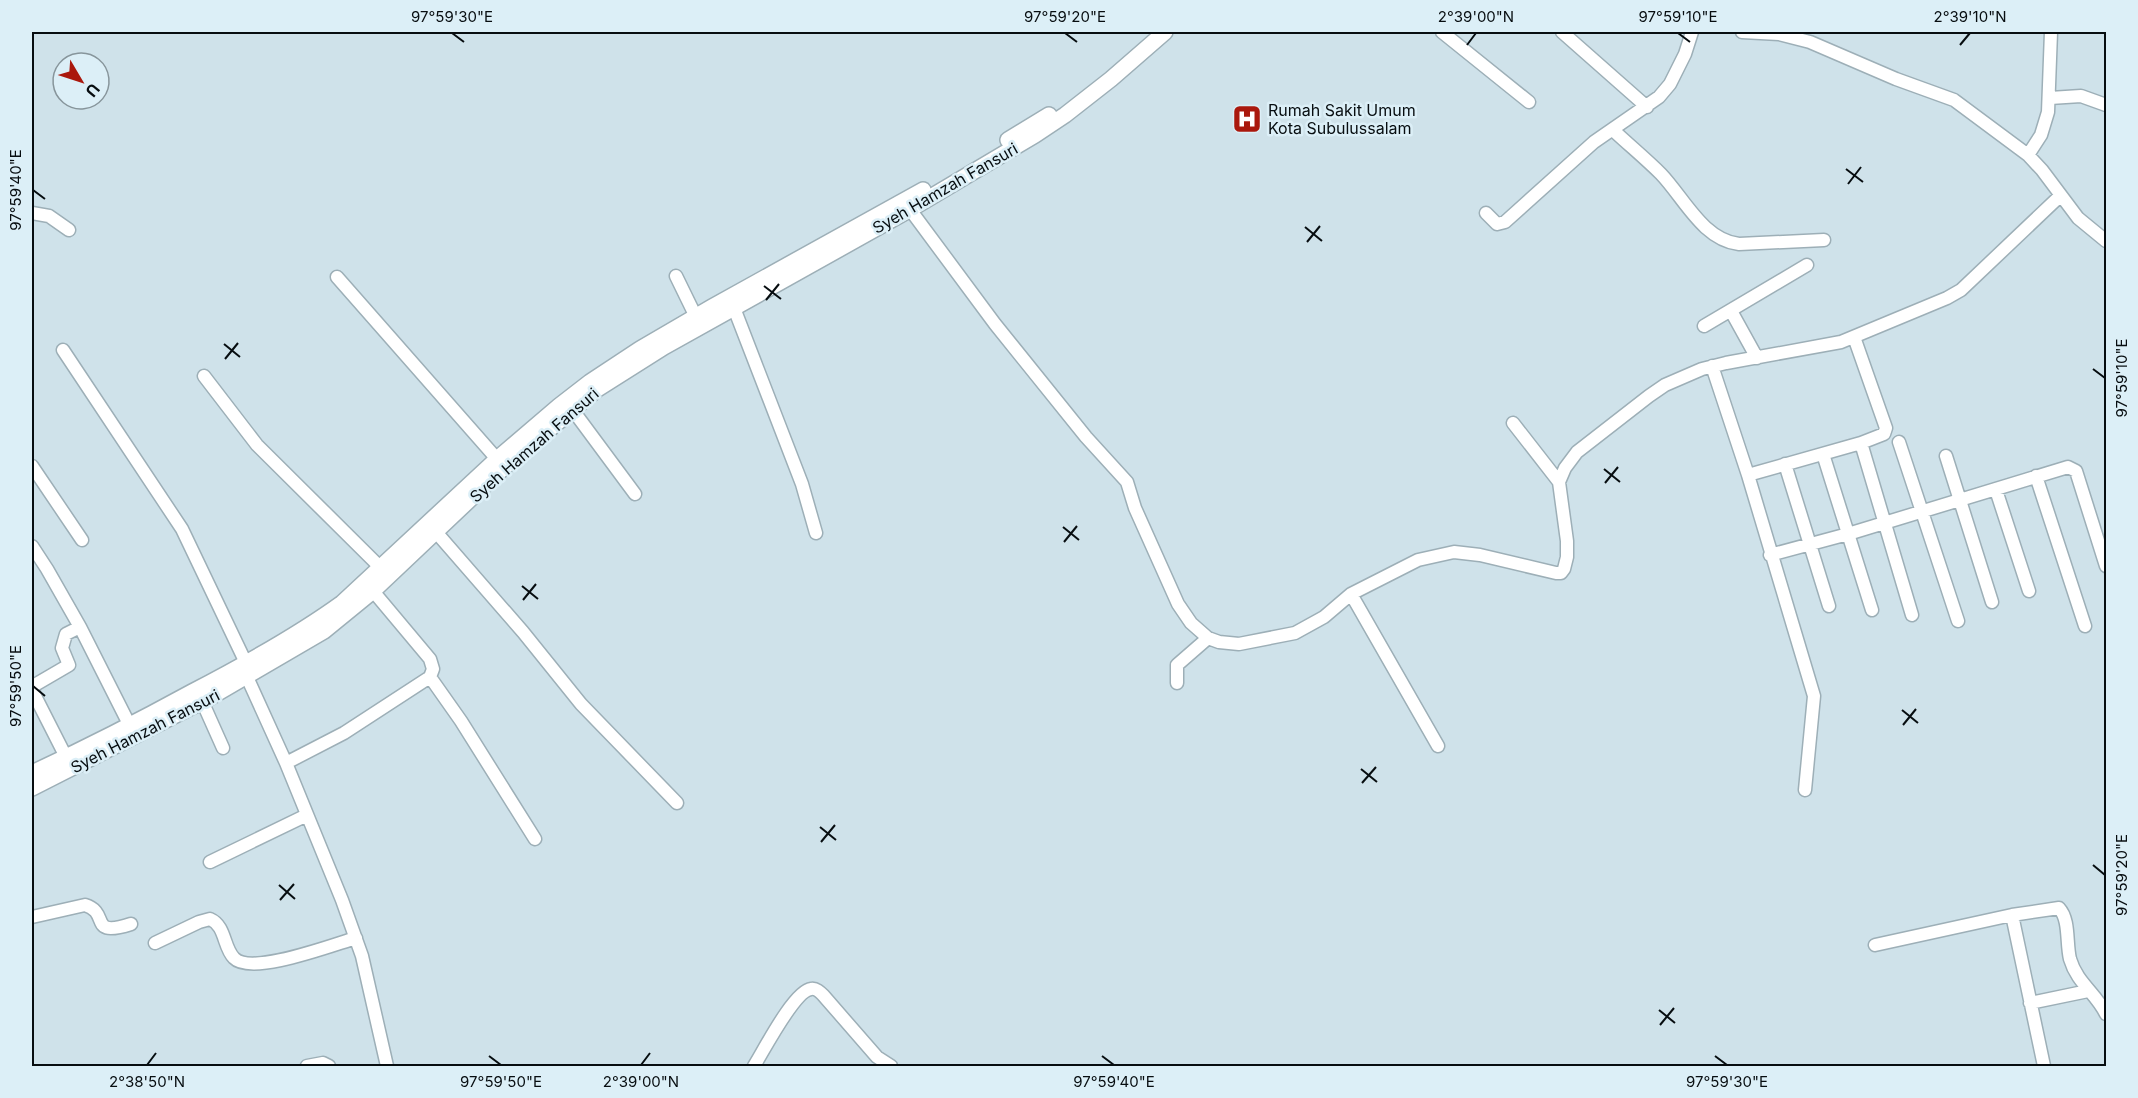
<svg xmlns="http://www.w3.org/2000/svg" width="2138" height="1098" font-family="Inter,sans-serif">
<rect width="100%" height="100%" fill="#cfe2ea"/>
<g fill="none" stroke-linecap="round" stroke-linejoin="round">
<g stroke="#9dafb7" stroke-width="15">
<path id="minor" d="M1442,32L1529,102
M1562,32L1647,107
M1742,32L1779,34L1810,42L1896,79L1954,100L2028,155L2042,170L2078,218L2106,241
M2050,98L2081,96L2106,105
M1613,130C1629,145 1646,159 1661,174C1684,198 1703,240 1739,244L1824,240
M2028,155L2041,135L2048,112L2051,32
M906,204L995,324L1086,437L1127,482L1135,508L1178,604L1191,623L1208,638L1219,642L1239,644L1295,633L1324,617L1351,594L1418,560L1454,552L1480,555L1556,573H1561L1564,569L1567,557V541L1559,482L1565,468L1577,452L1649,396L1665,385L1702,369L1726,363L1841,342L1947,298L1961,290L2060,196
M32,213L49,216L69,230
M1486,213L1497,224L1505,222L1594,142L1659,97L1670,84L1685,54L1692,32
M676,276L696,317
M337,277L497,459
M734,308L802,484L816,533
M1731,311L1757,358
M1704,326L1807,265
M63,350L182,529L246,663L247,677L286,763L342,900L362,956L387,1066
M1712,366L1748,475L1814,696L1805,790
M204,376L257,445L386,573
M572,409L635,494
M1513,423L1559,482
M1899,442L1958,621
M1861,443L1912,615
M1823,454L1872,610
M1946,456L1992,602
M1785,464L1829,606
M32,466L82,540
M1748,475L1861,443L1884,434L1886,428L1854,337
M2036,476L2085,626
M1996,490L2029,591
M436,532L523,632L581,704L677,803
M32,546L47,569L80,627L66,634L62,648L69,665L33,686L34,694L66,757
M1770,555L1848,534L2068,467L2076,471L2106,566
M1351,594L1438,746
M80,627L130,726
M430,677L461,721L535,839
M1177,683V665L1208,638
M202,701L223,748
M286,763L344,733L430,677L433,669L430,659L373,591
M210,862L307,815
M2012,915L2044,1066
M32,917L85,905C111,913 87,938 131,924
M155,943L199,922L210,919C226,926 223,947 234,958C251,976 332,945 356,938
M1875,945L2012,915L2059,908C2070,920 2066,943 2070,959C2077,983 2096,993 2106,1014
M2030,1003L2088,991
M307,1066L323,1063L329,1066
M754,1066C763,1052 794,991 811,989C816,988 820,992 823,995L877,1057L891,1066"/>
</g>
<g stroke="#9dafb7" stroke-width="18">
<path id="major" d="M1008,140L1049,115
M32,773C86,748 139,721 192,692C244,665 295,637 342,603L497,459L559,406L590,382L640,349L712,307L923,190
M32,788L209,698L324,631L373,591L502,469L596,390L664,347L909,210L1035,135L1065,115L1111,79L1165,32"/>
</g>
<use href="#minor" stroke="#fff" stroke-width="12"/>
<use href="#major" stroke="#fff" stroke-width="15"/>
</g>
<path fill="none" stroke="#070d10" stroke-width="2" d="M452,33L464,42M1065,33L1077,42M1678,33L1690,42M1467,45L1476,33M1960,45L1970,33M1846,169L1863,182M1848,184L1861,167M33,190L45,199M1305,227L1322,241M1307,242L1320,226M764,286L781,299M766,300L779,284M224,344L240,357M225,359L238,343M2093,369L2105,378M1604,469L1620,482M1605,483L1618,467M1063,527L1079,540M1064,542L1077,526M522,586L538,599M523,600L536,584M33,686L45,696M1902,710L1918,723M1903,725L1916,709M1361,769L1377,782M1362,783L1376,767M820,827L836,840M821,842L835,825M2093,865L2105,875M279,885L295,899M280,900L294,884M1659,1010L1675,1023M1660,1025L1674,1008M489,1056L501,1065M1102,1056L1114,1065M1715,1056L1727,1065M147,1065L156,1053M641,1065L650,1053"/>
<defs>
<g id="hospital-square" transform="scale(1.5)"><rect x="-9" y="-9" width="18" height="18" rx="4" fill="#aa180d" stroke="#dceff7"/><path d="M-5-5h3v3.5h4V-5h3V5h-3V1.5h-4V5h-3Z" fill="#fff"/></g>
</defs>
<g fill-rule="evenodd">
<use href="#hospital-square" x="1247" y="119"/>
</g>
<g text-anchor="middle" stroke-width="5" stroke-linejoin="round" paint-order="stroke">
<g font-size="16" fill="#070d10" stroke="#dceff7" text-anchor="start">
<text x="1268" y="116">Rumah Sakit Umum<tspan x="1268" dy="18">Kota Subulussalam</tspan></text>
</g>
<g font-size="16" fill="#070d10" stroke="#dceff7">
<text transform="translate(945 188) rotate(-30)" y="6">Syeh Hamzah Fansuri</text>
<text transform="translate(534 445) rotate(-41)" y="6">Syeh Hamzah Fansuri</text>
<text transform="translate(145 731) rotate(-27)" y="6">Syeh Hamzah Fansuri</text>
</g>
</g>
<rect width="2138" height="1098" fill="none" stroke="#dceff7" stroke-width="66"/>
<g transform="translate(81 81) rotate(129)"><circle r="28" fill="#dceff7" stroke="#87959b" stroke-width="1.5"/>
<path d="M0-4.5L10 22L0 15L-10 22Z" fill="#aa180d"/>
<text y="-9" font-size="16" font-weight="bold" text-anchor="middle" fill="#070d10">U</text>
</g>
<rect x="33" y="33" width="2072" height="1032" fill="none" stroke="#070d10" stroke-width="2"/>
<g font-size="15" text-anchor="middle" fill="#070d10">
<text x="452" y="22">97°59'30"E</text>
<text x="1065" y="22">97°59'20"E</text>
<text x="1476" y="22">2°39'00"N</text>
<text x="1678" y="22">97°59'10"E</text>
<text x="1970" y="22">2°39'10"N</text>
<text transform="translate(16 190) rotate(-90)" y="5">97°59'40"E</text>
<text transform="translate(2122 378) rotate(-90)" y="5">97°59'10"E</text>
<text transform="translate(16 686) rotate(-90)" y="5">97°59'50"E</text>
<text transform="translate(2122 875) rotate(-90)" y="5">97°59'20"E</text>
<text x="147" y="1087">2°38'50"N</text>
<text x="501" y="1087">97°59'50"E</text>
<text x="641" y="1087">2°39'00"N</text>
<text x="1114" y="1087">97°59'40"E</text>
<text x="1727" y="1087">97°59'30"E</text>
</g>
</svg>
